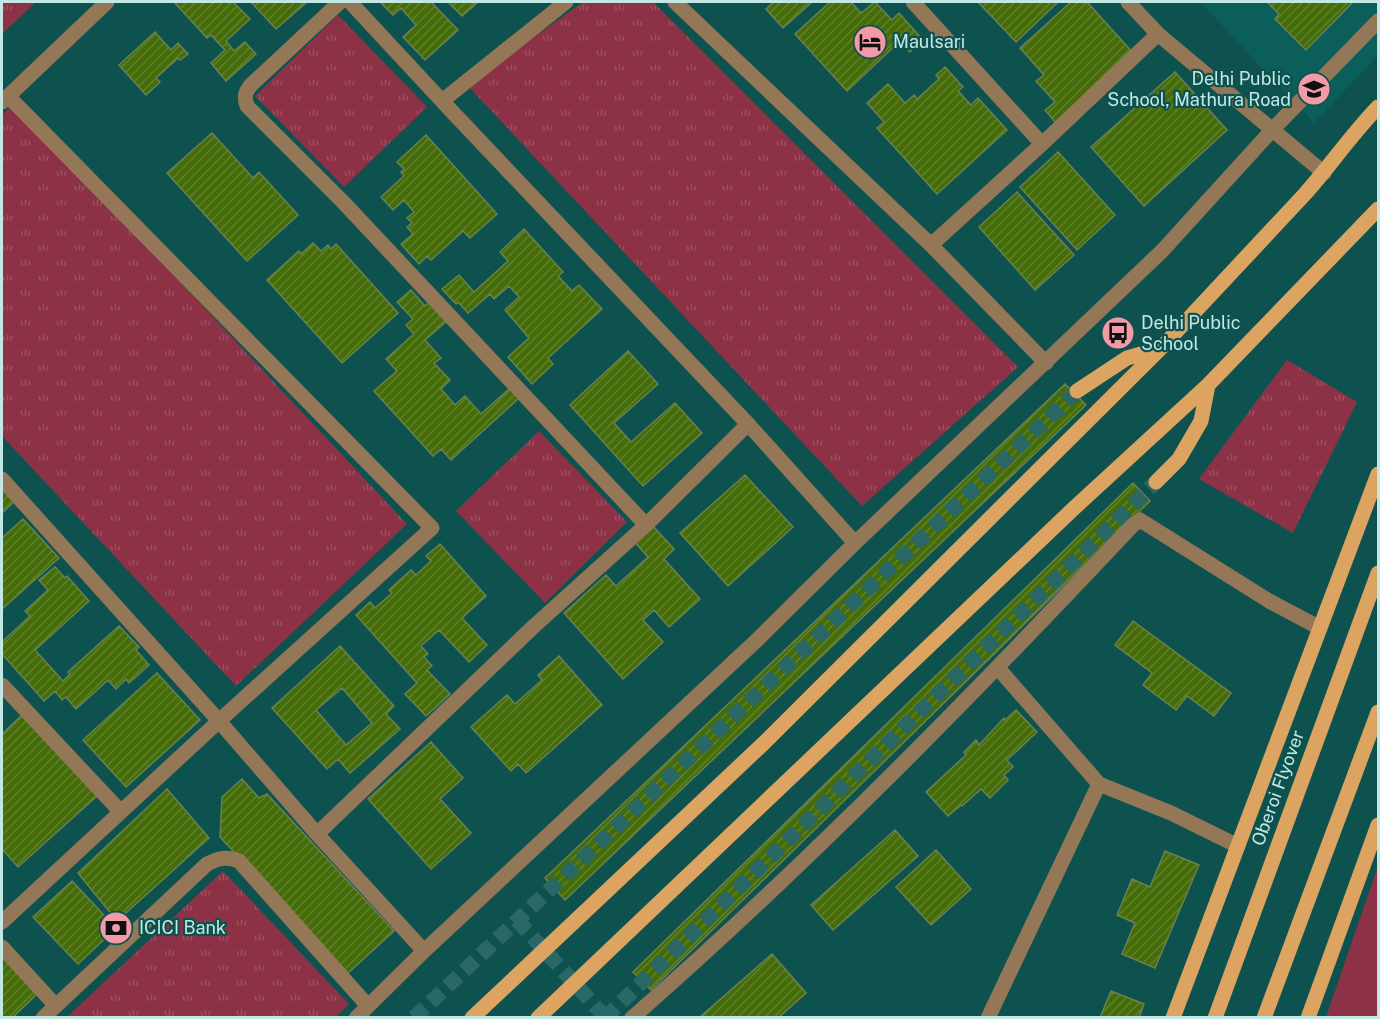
<svg xmlns="http://www.w3.org/2000/svg" width="1380" height="1019" font-family="'Public Sans',sans-serif">
<defs>
<pattern id="park-tufts" width="24" height="20" patternUnits="userSpaceOnUse" patternTransform="scale(1.5)"><rect width="24" height="20" fill="#8d3246"/><path d="M3 7l-1-3M5 7V3M7 7l1-3M15 17l-1-3M17 17v-4M19 17l1-3" fill="none" stroke="#9b5061"/></pattern>
<pattern id="building-hatch" width="6" height="6" patternUnits="userSpaceOnUse" patternTransform="scale(1.5)"><rect width="6" height="6" fill="#456c08"/><path d="M-1 1l2-2M0 6l6-6M5 7l2-2" fill="none" stroke="#5e812c"/></pattern>
</defs>
<rect width="100%" height="100%" fill="#0e524f"/>
<path fill="#0b5e5a" d="M1200,2H1378V55L1314,123Z"/>
<path fill="#8d3246" d="M1378,866V1017H1326Z"/>
<path fill="url(#park-tufts)" d="M2,2H36L2,34Z
M583,2H653L1018,367L862,506L467,85Z
M338,15L427,107L344,187L255,96Z
M13,104L407,524L236,686L2,436V115Z
M1287,360L1357,402L1293,533L1199,479Z
M539,431L627,522L545,603L456,511Z
M223,871L349,1004L335,1018L67,1017Z"/>
<path fill="url(#building-hatch)" stroke="#69824f" stroke-width="1.5" fill-rule="evenodd" d="M174,2H233L250,19L226,41L234,51L245,42L256,54L226,81L211,63L225,50L211,35L207,38Z
M251,2H307L276,29Z
M380,2H431L458,30L425,60L403,37L416,25L401,8L393,15Z
M448,2H478L462,16Z
M774,2H812L783,28L766,9Z
M830,2H851L861,13L875,2L892,20L899,13L923,40L910,52L900,41L847,91L795,34Z
M978,2H1058L1016,42Z
M1071,2H1087L1134,54L1057,124L1045,110L1055,102L1036,81L1044,75L1020,48Z
M1267,2H1353L1306,50L1275,19L1279,14Z
M155,32L171,50L178,43L188,54L180,60L178,58L156,78L160,82L146,95L119,65Z
M945,67L963,87L958,91L971,105L978,98L1007,130L937,194L877,128L884,122L867,103L888,84L905,103L914,95L917,99L939,79L936,75Z
M1175,72L1227,130L1144,206L1091,147Z
M212,133L253,178L259,172L298,215L247,261L167,173Z
M426,135L497,214L470,238L463,231L431,260L427,256L419,264L401,244L413,234L407,227L412,223L407,218L414,212L404,200L393,210L381,197L404,176L401,172L404,169L397,162Z
M1058,152L1115,215L1077,250L1020,187Z
M1017,192L1074,255L1035,290L979,227Z
M524,229L563,272L558,276L572,291L579,285L602,309L548,358L553,364L532,384L508,357L529,338L505,310L519,297L509,286L494,299L490,294L468,313L458,302L456,304L442,289L459,275L474,292L508,261L500,252Z
M313,243L321,251L328,245L331,249L336,244L398,313L342,363L267,280L299,251L301,254Z
M411,290L425,306L431,301L448,320L425,340L441,358L434,363L450,380L441,389L455,405L465,396L481,414L510,388L519,398L451,460L441,449L433,456L374,391L397,371L386,359L414,334L406,325L413,319L397,302Z
M628,351L658,384L614,423L631,442L675,403L702,433L643,486L570,405Z
M1065,384L1086,405L565,900L545,878Z
M745,475L793,527L728,586L680,533Z
M1133,483L1150,501L651,990L633,972Z
M2,489L14,502L2,513Z
M23,519L59,558L2,609V538Z
M651,524L674,549L664,559L700,599L669,627L654,610L643,620L663,642L623,679L564,613L606,575L616,586L648,557L633,540Z
M440,544L486,596L462,618L487,645L469,662L439,630L421,646L428,654L424,657L432,666L427,670L450,694L426,716L405,694L417,683L356,615L370,602L375,608L392,593L389,590L411,570L416,575L431,561L426,556Z
M55,567L65,578L67,576L89,601L35,650L63,681L70,674L68,672L119,626L139,647L136,650L149,665L129,683L126,679L116,689L108,680L76,709L66,697L62,700L55,691L44,701L2,654V642L30,616L25,611L48,590L39,580Z
M1133,621L1231,693L1214,716L1187,696L1176,710L1143,685L1152,673L1115,645Z
M340,646L394,706L386,714L400,729L350,773L338,759L327,769L272,708ZM342,688L372,723L346,745L316,710Z
M559,656L602,705L526,773L518,764L511,771L471,727L507,695L515,704L542,680L538,675Z
M157,673L200,720L126,787L83,740Z
M1016,710L1037,732L1007,760L1013,767L1004,775L1008,780L990,798L981,789L962,806L961,805L948,816L926,792L966,755L964,752L976,740L979,745L1004,718L1005,720Z
M23,714L97,796L18,867L2,849V734Z
M431,742L463,778L440,799L471,833L431,869L368,799Z
M242,779L259,798L267,794L394,931L347,974L220,837L222,797Z
M167,789L209,838L117,921L78,873Z
M895,830L918,856L833,930L811,905Z
M936,850L971,889L931,925L896,887Z
M1165,851L1199,865L1155,968L1122,954L1135,923L1117,915L1132,879L1150,887Z
M72,881L116,928L78,964L33,917Z
M2,952L37,994L12,1018H2Z
M772,954L806,993L778,1018H699Z
M1111,991L1144,1004L1139,1018H1100Z"/>
<g fill="none" stroke-linecap="round" stroke-linejoin="round">
<path stroke="#296866" stroke-width="15" stroke-dasharray="15 8" stroke-linecap="butt" d="M517,920L605,1017
M414,1018L1077,391
M605,1018L1156,482"/>
<path stroke="#937757" stroke-width="15" d="M340,2L251,85C245,92 244,97 247,106L344,203L646,525
M350,2L442,101
M566,2L442,101L748,424L855,543
M675,2L931,245L1046,363
M913,2L1042,144
M1128,2L1158,34L1324,173
M2,102L107,2
M931,245L1042,144L1158,34
M2,479L219,721L432,528L8,96
M998,668L1099,784L1171,813L1238,846
M2,685L121,812
M317,834L532,628L646,525L748,424
M2,922L219,721L317,834L424,951
M2,947L56,1006
M43,1018L207,864C219,858 226,856 239,861L368,1006
M356,1018L424,951L757,640L855,543L1162,251L1273,129L1378,21
M632,1018C808,864 972,696 1132,526L1140,520L1269,601L1320,628
M988,1018L1099,784"/>
<path stroke="#dca460" stroke-width="15" d="M1077,391L1127,358L1158,349
M1156,482L1179,459L1201,421L1208,385
M472,1018L764,743L1161,348L1304,195C1330,166 1351,135 1378,107
M538,1018L1072,510L1208,385L1378,209
M1173,1018L1378,474
M1215,1018L1378,573
M1264,1018L1378,712
M1308,1018L1378,825"/>
</g>
<defs>
<g id="hotel-disc" transform="scale(1.725)"><circle r="9.5" fill="#f39aa7" stroke="#0e524f"/><path d="M-6-4.5h1.5V1H6V5H4.5V3h-9V5H-6ZM-4 0a1.8 1.8 0 1 1 3.6 0ZM.5 0V-2.5h3Q6-2.5 6 0Z" fill="#111"/></g>
<g id="school-disc" transform="scale(1.725)"><circle r="9.5" fill="#f39aa7" stroke="#0e524f"/><path d="M0-5L7-2L0 1L-7-2ZM-4 1L0 2.5L4 1V4Q0 6-4 4Z" fill="#111"/></g>
<g id="bus-disc" transform="scale(1.725)"><circle r="9.5" fill="#f39aa7" stroke="#0e524f"/><path d="M-5-6H5V4H4V6H2V4H-2V6H-4V4H-5ZM-3.5-4V0h7V-4ZM-3.5 1.2v1.5H-2V1.2ZM2 1.2v1.5H3.5V1.2Z" fill="#111"/></g>
<g id="bank-disc" transform="scale(1.725)"><circle r="9.5" fill="#f39aa7" stroke="#0e524f"/><path d="M-6-4H6V4H-6ZM0-2.3a2.3 2.3 0 1 0 0 4.6a2.3 2.3 0 1 0 0-4.6Z" fill="#111"/></g>
</defs>
<g fill-rule="evenodd">
<use href="#hotel-disc" x="870" y="42"/>
<use href="#school-disc" x="1314" y="89"/>
<use href="#bus-disc" x="1118" y="333"/>
<use href="#bank-disc" x="116" y="928"/>
</g>
<g text-anchor="middle" stroke-width="4.5" stroke-linejoin="round" paint-order="stroke">
<g font-size="18" fill="#c2e8e5" stroke="#0e524f" text-anchor="start">
<text x="893" y="48">Maulsari</text>
<text x="1291" y="85" text-anchor="end">Delhi Public<tspan x="1291" dy="21">School, Mathura Road</tspan></text>
<text x="1141" y="329">Delhi Public<tspan x="1141" dy="21">School</tspan></text>
<text x="139" y="934">ICICI Bank</text>
</g>
<g font-size="18" fill="#c2e8e5" stroke="#0e524f">
<text transform="translate(1278 788) rotate(-70)" y="6">Oberoi Flyover</text>
</g>
</g>
<rect width="1380" height="1019" fill="none" stroke="#c2e8e5" stroke-width="6"/>
</svg>
